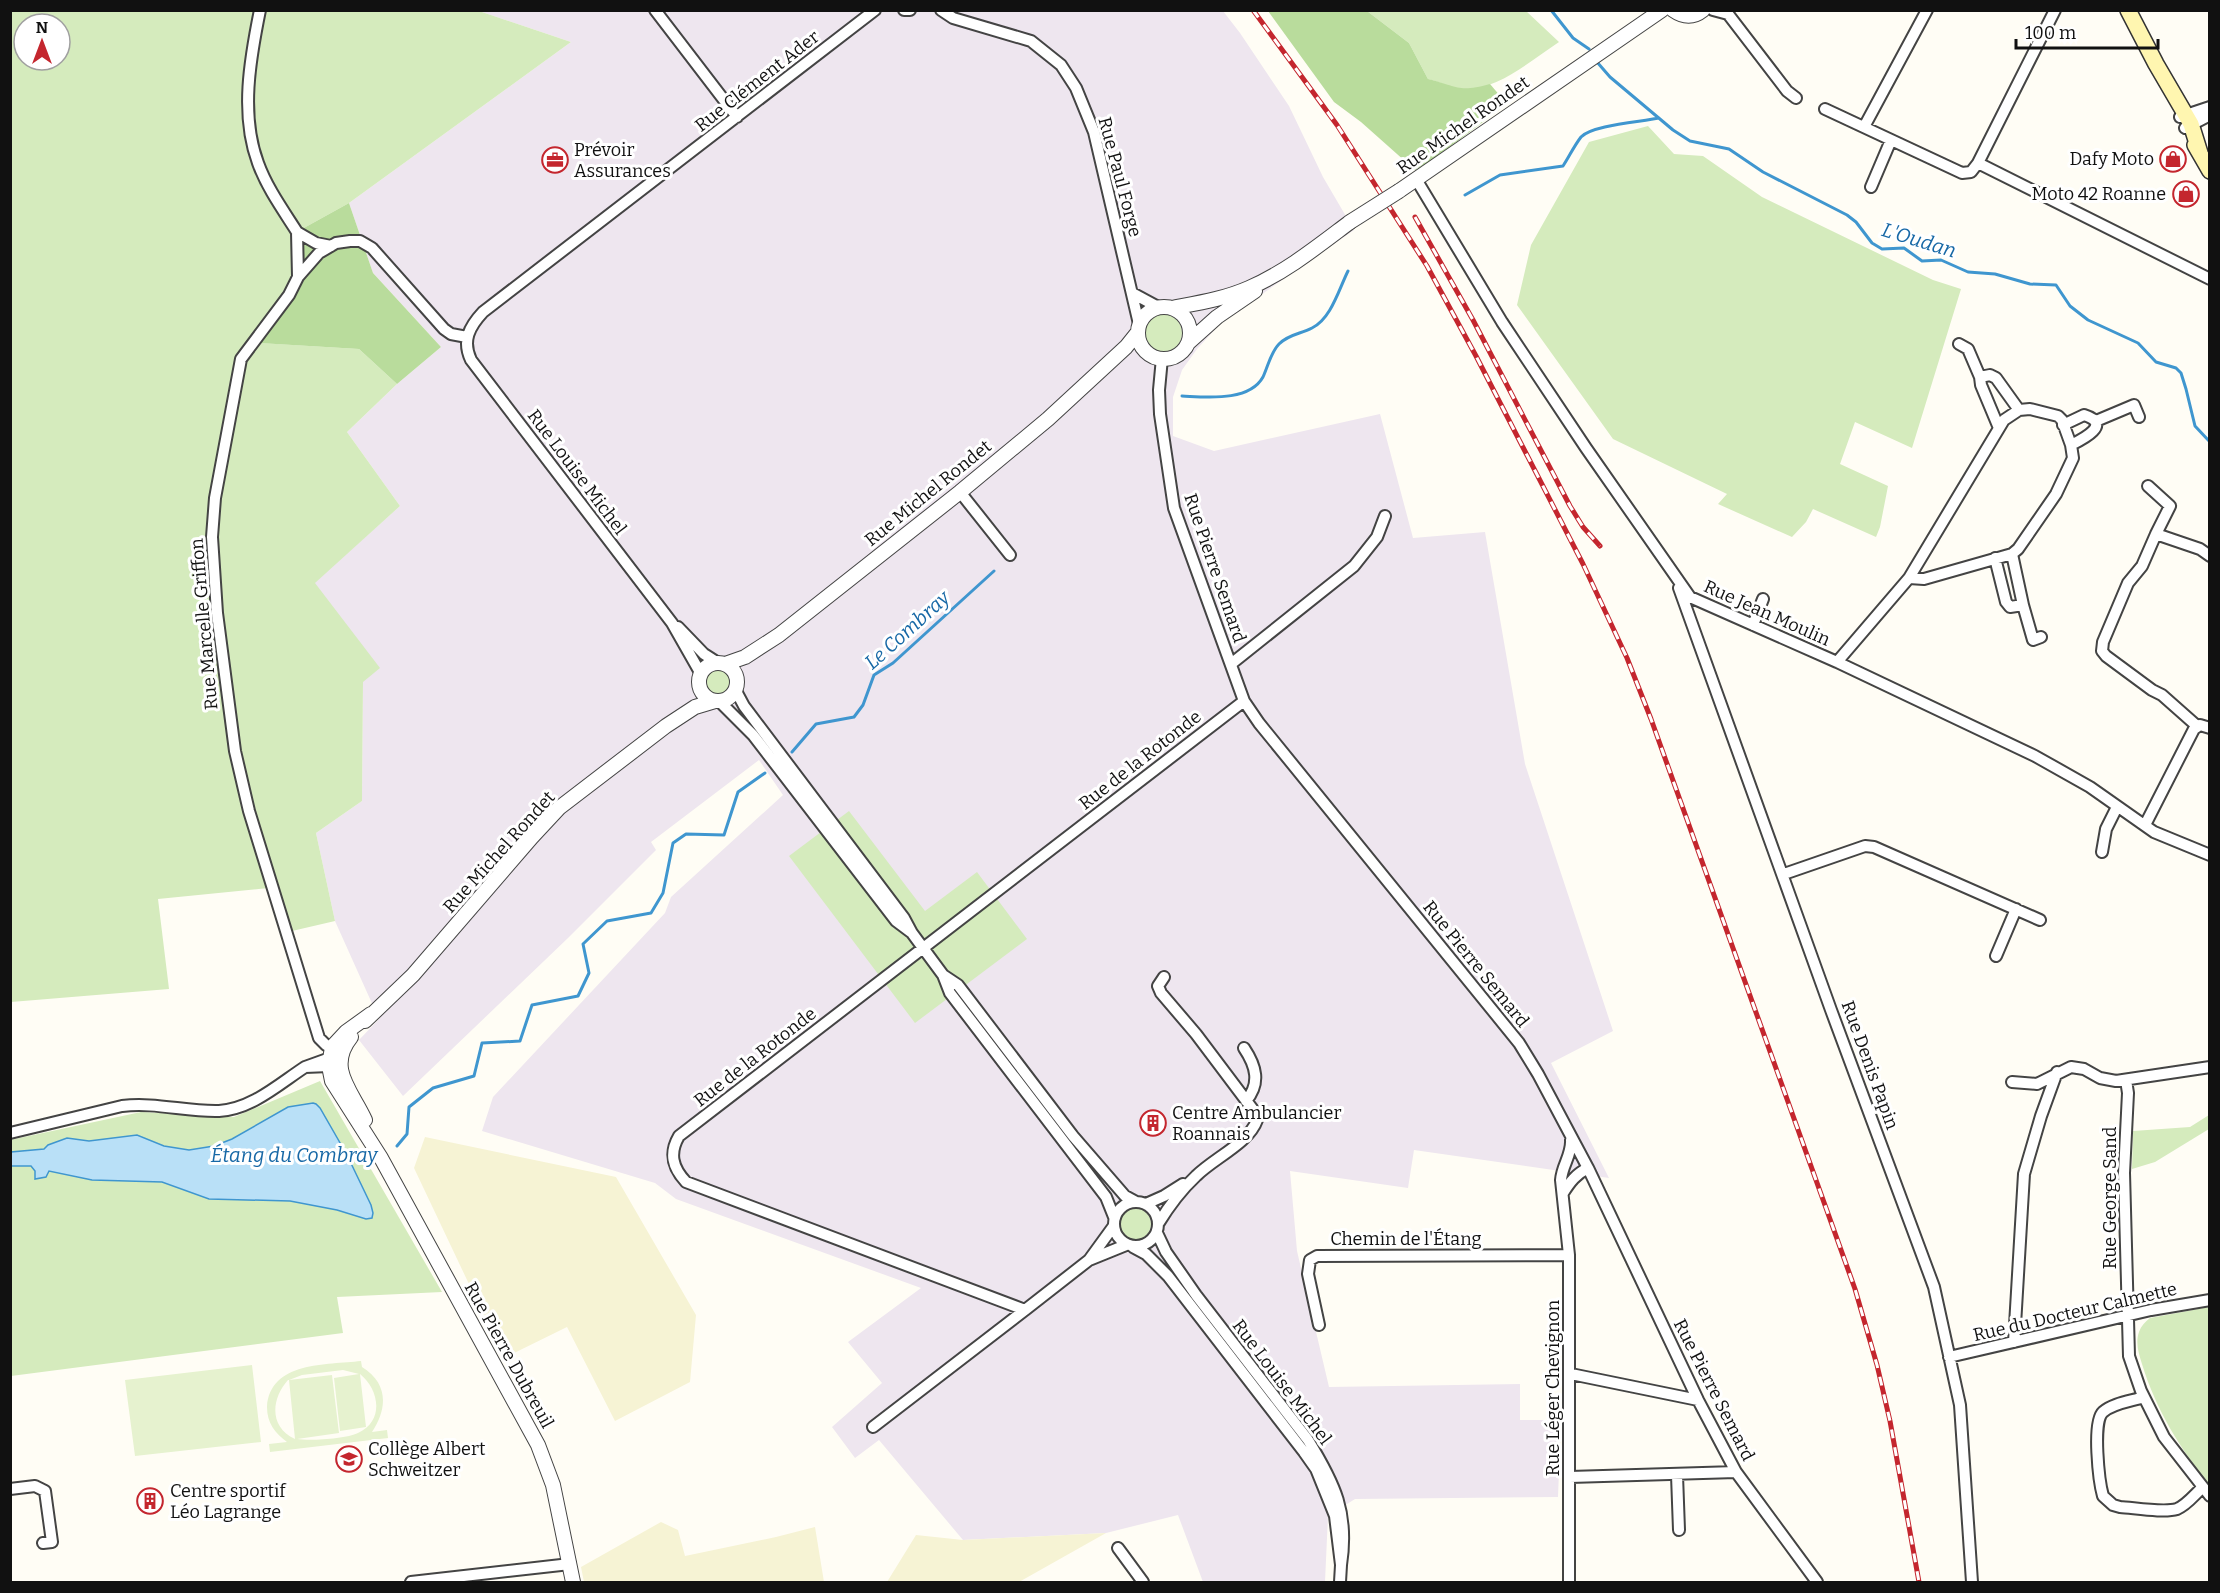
<svg xmlns="http://www.w3.org/2000/svg" width="2220" height="1593" font-family="Bitter,serif">
<rect width="100%" height="100%" fill="#fffdf5"/>
<path fill="#eee6ef" d="M479,11H1223L1240,33L1289,106L1323,177L1354,230L1222,322L1197,349L1182,370L1173,397V436L1214,451L1380,414L1413,538L1485,532L1525,764L1613,1031L1551,1063L1609,1178L1414,1150L1408,1188L1290,1171L1297,1251L1329,1387L1520,1384V1420H1561L1558,1497L1355,1499L1328,1516L1325,1582H1203L1178,1515L1106,1533L963,1540L879,1440L855,1458L832,1427L882,1383L848,1342L921,1288L676,1199L655,1183L482,1131L493,1097L665,913L671,897L783,795L759,760L651,842L656,850L568,938L403,1096L359,1040L379,1019L335,921L316,833L362,801L363,682L314,583L400,506L347,432L397,384L441,347L373,273L349,203L571,42Z"/>
<path fill="#f6f3d4" d="M425,1137L616,1177L696,1315L690,1382L615,1421L567,1327L504,1358L414,1168Z
M661,1522L678,1530L685,1556L776,1537L815,1527L824,1582H584L581,1567Z
M1106,1533L1019,1582H887L916,1535L963,1540Z"/>
<path fill="#d5ebbd" fill-rule="evenodd" d="M11,11H479L571,42L349,203L302,229L301,287L260,343L359,349L397,384L347,432L400,506L315,583L380,668L363,682L362,801L316,833L335,921L292,931L278,887L158,899L169,989L11,1002ZM24,24H60V60H24Z
M1367,11H1526L1559,42C1530,61 1495,93 1459,89C1449,87 1438,81 1428,79L1409,43Z
M1648,126L1674,154L1703,156L1762,197L1933,280L1961,289L1912,448L1855,422L1840,464L1888,486L1880,527L1876,537L1813,509L1806,522L1792,537L1718,504L1727,494L1613,439L1517,305L1531,245L1589,142Z
M1144 333a19 19 0 1 1 38 0a19 19 0 1 1-38 0Z
M704 682a14 14 0 1 1 28 0a14 14 0 1 1-28 0Z
M849,811L925,911L977,872L1027,939L915,1023L789,856Z
M320,1081L442,1292L337,1297L343,1333L11,1376L10,1140L141,1112L234,1117Z
M2209,1115V1129L2155,1162L2132,1169L2133,1131L2190,1127Z
M1119 1224a16 16 0 1 1 32 0a16 16 0 1 1-32 0Z
M2209,1307H2210L2209,1485C2180,1448 2156,1410 2142,1364C2139,1354 2135,1343 2139,1332C2141,1326 2145,1322 2150,1318Z"/>
<path fill="#b9dc9c" d="M1268,11H1367L1409,43L1428,79C1457,86 1458,93 1490,84L1507,104L1432,160L1415,170L1361,122L1334,102Z
M349,203L373,273L441,347L397,384L359,349L259,343L301,287L302,229Z"/>
<path fill="#e6f2cf" fill-rule="evenodd" d="M361,1361L362,1367C388,1383 388,1408 372,1432L387,1430L388,1438L270,1452L269,1444L287,1442C275,1433 267,1423 267,1407C270,1361 327,1365 361,1361ZM343,1370L359,1374L334,1378L340,1431L366,1427L360,1374C379,1389 385,1421 358,1433C346,1439 310,1441 297,1439L339,1433L332,1375L289,1380L302,1375ZM288,1380H289L295,1439C269,1427 271,1399 288,1380Z
M252,1365L261,1442L135,1456L125,1380Z"/>
<path fill="#b9e0f7" stroke="#3f96cf" stroke-width="1.5" d="M313,1103L316,1104L320,1108L347,1155L371,1205L373,1213L372,1218L366,1219L337,1210L290,1201L209,1199L162,1182L92,1180L49,1171L46,1177L35,1179V1171L31,1166H11V1152L44,1149L48,1145L67,1138L89,1141L137,1135L164,1146L189,1150L214,1146L232,1139L288,1107Z"/>
<g fill="none" stroke-linecap="round" stroke-linejoin="round">
<path stroke="#3f96cf" stroke-width="3" d="M1551,10L1573,38L1589,49
M1597,62L1610,77L1673,130L1690,141L1729,149L1763,172L1847,215L1856,222L1872,243L1882,249L1904,248L1922,261L1941,260L1968,272L1995,274L2030,284L2056,285L2070,306L2088,320L2138,343L2156,362L2176,368L2181,373L2186,389L2195,426L2210,442
M1465,195L1500,175L1563,166C1569,157 1574,146 1581,137C1592,125 1641,122 1659,118
M1182,396C1207,397 1249,402 1263,377C1268,366 1271,352 1279,344C1289,334 1301,334 1312,328C1331,319 1339,289 1348,271
M792,752L816,724L854,717L863,705L874,675L893,663L994,571
M397,1146L407,1134L409,1107L433,1088L474,1076L482,1043L520,1041L532,1005L578,996L589,973L583,944L607,921L651,913L663,893L673,843L686,834L724,835L738,792L765,773"/>
<g stroke="#444" stroke-width="14">
<path id="minor" d="M260,10C250,59 240,115 258,163C267,188 283,210 297,232
M655,10L737,117
M904,10H910
M941,10L953,18L1031,41L1061,65L1076,88L1094,132L1139,324
M1713,10L1728,14L1787,91L1796,98
M2055,10L1978,163L2210,279
M1825,109L1962,173L1971,172L1978,163
M2180,117L2210,107
M1864,127L1927,10
M2185,128L2210,115
M1416,179L1502,322L1586,448L1690,597L1837,662L2035,756L2090,787L2154,832L2210,855
M1871,187L1891,140
M298,277L297,232L316,243L331,246
M1132,293L1158,307
M1959,344L1968,349L1980,377
M1162,358L1159,390L1160,414L1174,508L1244,701L1259,723L1519,1043L1538,1074L1588,1168L1698,1400L1736,1472L1817,1582
M2096,421L2134,405L2139,417
M2063,425L2084,415C2113,424 2083,439 2071,445
M1999,428L1981,385L1980,377L1990,375L1996,378L2019,410
M2148,486L2170,506L2156,534
M960,492L1010,555
M1995,558L2006,602L2010,607L2023,605L2012,554
M1679,588L1831,1010L1934,1287L1960,1405L1972,1582
M2023,605L2033,640L2041,637
M1753,625L1763,599
M678,627L704,654L718,663
M1837,662L1909,578L2004,420L2019,410L2030,409L2058,416L2062,420L2071,445L2073,458L2056,494L2018,549L2012,554L1924,579L1909,578
M1231,664L1354,566L1377,537L1385,516
M701,674L672,623L471,360C462,341 469,327 483,312L875,10
M720,702L753,735L896,921L912,933L904,918L744,706L736,691
M2197,726L2162,695L2152,690L2106,656L2102,651L2103,642L2128,583L2142,566L2156,534L2200,549L2210,556
M2145,825L2194,729L2200,725L2210,728
M2102,852L2106,829L2117,807
M1784,874L1865,846L1874,847L2040,920
M912,933L943,975
M1996,956L2016,909
M332,1047L326,1045L319,1038L249,811L235,751L217,613L212,537L215,498L241,359L289,295L298,277L319,253L336,243L350,241H360L372,248L444,329L451,334L467,337
M1244,1048C1256,1066 1261,1083 1246,1101
M329,1066L305,1067L330,1058
M2126,1080L2128,1093L2124,1173L2129,1356L2141,1391L2164,1437L2210,1496
M2012,1082L2037,1084L2071,1067L2084,1069L2100,1078L2116,1081L2210,1067
M10,1133L122,1106C156,1102 186,1112 219,1111C252,1109 279,1084 305,1067
M1563,1193C1570,1182 1576,1174 1588,1168
M1114 1224a22 22 0 1 1 44 0a22 22 0 1 1-44 0Z
M1146,1204L1164,1196L1183,1184
M1114,1217L1106,1197L950,993L943,975L958,985L1073,1136L1125,1196L1136,1202
M1158,1224C1169,1206 1181,1190 1196,1176C1214,1158 1249,1143 1257,1120L1254,1111L1196,1034L1161,993L1158,986L1164,977
M1113,1227L1089,1260L1025,1310L686,1182C672,1167 669,1153 679,1136L1244,701
M1133,1247L1146,1254L1168,1276L1304,1452L1316,1469L1335,1516L1341,1565C1349,1513 1335,1484 1308,1440L1196,1295L1166,1252L1157,1233
M1089,1260L1126,1245
M1319,1325L1308,1274L1310,1260L1317,1256L1569,1255
M2014,1342L2024,1174L2041,1116L2057,1072
M1949,1357L2151,1310L2210,1300
M1571,1374L1698,1400
M2144,1397C2132,1401 2113,1403 2103,1412C2092,1422 2099,1482 2103,1496L2113,1505L2120,1507C2135,1508 2164,1513 2177,1509C2187,1505 2195,1494 2203,1487
M873,1427L1025,1310
M1677,1475L1679,1530
M1570,1477L1736,1472
M10,1489L35,1486L45,1491L52,1542L43,1543
M1118,1548L1143,1582
M411,1582L570,1564
M1340,1582L1341,1565
M1569,1582V1255L1561,1180C1562,1165 1572,1155 1571,1140"/>
</g>
<g stroke="#444" stroke-width="16">
<path id="tertiary" d="M1673,10C1683,17 1693,18 1703,10
M1399,191L1662,10
M1138 333a26 26 0 1 1 52 0a26 26 0 1 1-52 0Z
M1172,308C1198,303 1224,299 1249,288C1286,272 1318,246 1350,222
M1188,343L1217,317L1255,291
M699 682a19 19 0 1 1 38 0a19 19 0 1 1-38 0Z
M725,664L745,657L779,635L960,492L1048,419L1126,347L1138,332
M371,1014L346,1032L332,1047L329,1066L332,1081L381,1158L538,1445L553,1485L573,1582
M365,1021L413,975L532,837L559,808L666,726L695,707L715,701
M351,1037C326,1068 352,1091 365,1120"/>
</g>
<g stroke="#333" stroke-width="18">
<path id="secondary" d="M2128,10L2156,64L2191,124L2200,153
M2195,145L2210,171"/>
</g>
<use href="#minor" stroke="#fff" stroke-width="10"/>
<use href="#tertiary" stroke="#fff" stroke-width="14"/>
<use href="#secondary" stroke="#fff6b0" stroke-width="15"/>
<g stroke="#c4262e" stroke-width="5">
<path id="rail" d="M1253,10L1337,125L1427,266L1476,356L1583,564L1627,658L1651,719L1855,1289L1877,1365L1890,1421L1919,1582
M1415,217L1473,320L1570,506L1583,527L1600,546"/>
</g>
<use href="#rail" stroke="#fff" stroke-width="3" stroke-dasharray="9" stroke-linecap="butt"/>
<g stroke="#444" stroke-width="16" stroke-linecap="butt">
<path id="tertiary-bridge" d="M1350,222L1399,191"/>
</g>
<use href="#tertiary-bridge" stroke="#fff" stroke-width="14"/>
</g>
<defs>
<g id="shop-ring" transform="scale(1.35)"><circle r="9.5" fill="#fff" stroke="#c4262e" stroke-width="1.5"/><path d="M-5-2.5h2.3a2.7 3.5 0 0 1 5.4 0H5L5.5 6h-11ZM-1.5-2.5h3a1.5 2.3 0 0 0-3 0Z" fill="#c4262e"/></g>
<g id="office-ring" transform="scale(1.35)"><circle r="9.5" fill="#fff" stroke="#c4262e" stroke-width="1.5"/><path d="M-6-3h4V-5.5h4V-3h4V5H-6ZM-1-4.5V-3h2v-1.5ZM-6 0V1H6V0Z" fill="#c4262e"/></g>
<g id="building-ring" transform="scale(1.35)"><circle r="9.5" fill="#fff" stroke="#c4262e" stroke-width="1.5"/><path d="M-4-6H4V6H1V3H-1V6H-4ZM-2.5-4.3h1.7v1.8h-1.7ZM.8-4.3h1.7v1.8H.8ZM-2.5-1h1.7V.8h-1.7ZM.8-1h1.7V.8H.8Z" fill="#c4262e"/></g>
<g id="university-ring" transform="scale(1.35)"><circle r="9.5" fill="#fff" stroke="#c4262e" stroke-width="1.5"/><path d="M0-5L7-2L0 1L-7-2ZM-4 1L0 2.5L4 1V4Q0 6-4 4Z" fill="#c4262e"/></g>
</defs>
<g fill-rule="evenodd">
<use href="#shop-ring" x="2173" y="159"/>
<use href="#office-ring" x="555" y="160"/>
<use href="#shop-ring" x="2186" y="194"/>
<use href="#building-ring" x="1153" y="1123"/>
<use href="#university-ring" x="349" y="1459"/>
<use href="#building-ring" x="150" y="1501"/>
</g>
<g text-anchor="middle" stroke-width="6" stroke-linejoin="round" paint-order="stroke">
<g font-size="18" fill="#111" stroke="#fff">
<text transform="translate(757 81) rotate(-38)" y="6">Rue Clément Ader</text>
<text transform="translate(1463 125) rotate(-35)" y="6">Rue Michel Rondet</text>
<text transform="translate(1120 177) rotate(75)" y="6">Rue Paul Forge</text>
<text transform="translate(577 472) rotate(53)" y="6">Rue Louise Michel</text>
<text transform="translate(928 493) rotate(-39)" y="6">Rue Michel Rondet</text>
<text transform="translate(1215 568) rotate(71)" y="6">Rue Pierre Semard</text>
<text transform="translate(1767 613) rotate(24)" y="6">Rue Jean Moulin</text>
<text transform="translate(204 624) rotate(-95)" y="6">Rue Marcelle Griffon</text>
<text transform="translate(1140 760) rotate(-38)" y="6">Rue de la Rotonde</text>
<text transform="translate(499 852) rotate(-48)" y="6">Rue Michel Rondet</text>
<text transform="translate(1476 964) rotate(51)" y="6">Rue Pierre Semard</text>
<text transform="translate(755 1057) rotate(-38)" y="6">Rue de la Rotonde</text>
<text transform="translate(1870 1065) rotate(70)" y="6">Rue Denis Papin</text>
<text transform="translate(2110 1198) rotate(-90)" y="6">Rue George Sand</text>
<text x="1406" y="1245">Chemin de l'Étang</text>
<text transform="translate(2075 1312) rotate(-13)" y="6">Rue du Docteur Calmette</text>
<text transform="translate(509 1355) rotate(61)" y="6">Rue Pierre Dubreuil</text>
<text transform="translate(1282 1382) rotate(53)" y="6">Rue Louise Michel</text>
<text transform="translate(1553 1388) rotate(-90)" y="6">Rue Léger Chevignon</text>
<text transform="translate(1714 1390) rotate(63)" y="6">Rue Pierre Semard</text>
</g>
<g font-size="18" fill="#111" stroke="#fff" text-anchor="start">
<text x="574" y="156">Prévoir<tspan x="574" dy="21">Assurances</tspan></text>
<text x="2154" y="165" text-anchor="end">Dafy Moto</text>
<text x="2166" y="200" text-anchor="end">Moto 42 Roanne</text>
<text x="1172" y="1119">Centre Ambulancier<tspan x="1172" dy="21">Roannais</tspan></text>
<text x="368" y="1455">Collège Albert<tspan x="368" dy="21">Schweitzer</tspan></text>
<text x="170" y="1497">Centre sportif<tspan x="170" dy="21">Léo Lagrange</tspan></text>
</g>
<g font-size="20" font-style="italic" fill="#1768a6" stroke="#fff">
<text transform="translate(1919 240) rotate(17)" y="7">L'Oudan</text>
<text transform="translate(907 630) rotate(-42)" y="7">Le Combray</text>
<text x="294" y="1162">Étang du Combray</text>
</g>
</g>
<rect width="2220" height="1593" fill="none" stroke="#111111" stroke-width="24"/>
<g transform="translate(42 42)"><circle r="28" fill="#ffffff" stroke="#a0a0a0" stroke-width="1.5"/>
<path d="M0-4.5L10 22L0 15L-10 22Z" fill="#c4262e"/>
<text y="-9" font-size="16" font-weight="bold" text-anchor="middle" fill="#111111">N</text>
</g>
<path d="M2016 39v9h142v-9" fill="none" stroke="#111111" stroke-width="3"/>
<text x="2025" y="39" font-size="18" fill="#111111" stroke="#ffffff" stroke-width="4.5" paint-order="stroke">100 m</text>
</svg>
